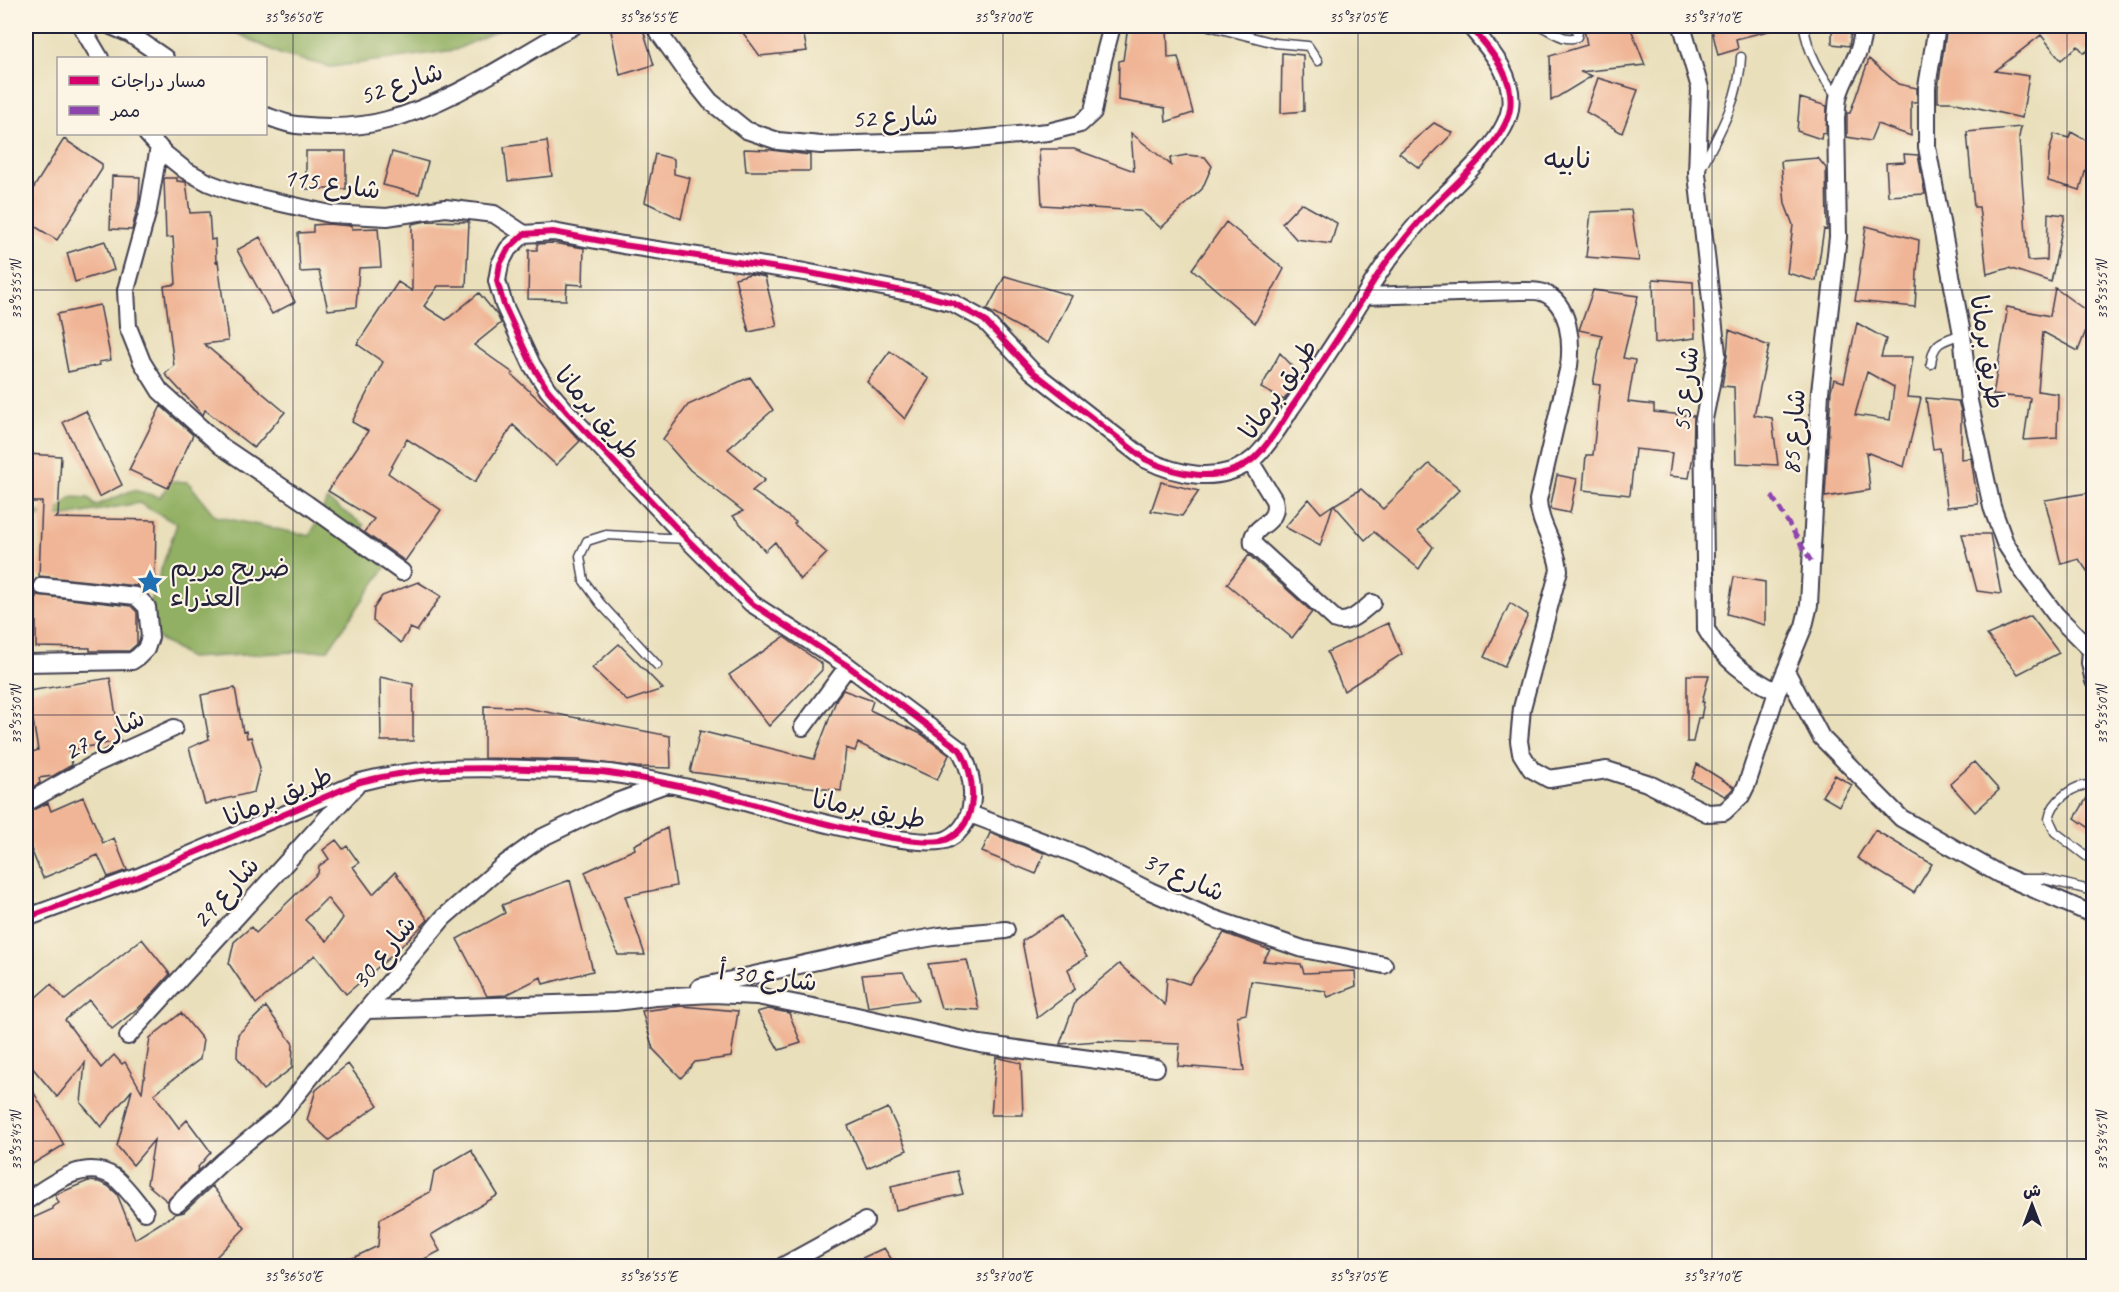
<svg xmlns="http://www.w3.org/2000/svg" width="2119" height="1292" font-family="Caveat,'Playpen Sans Arabic',sans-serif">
<rect width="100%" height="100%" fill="#fcf5e5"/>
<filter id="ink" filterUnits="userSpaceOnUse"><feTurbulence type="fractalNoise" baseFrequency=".0167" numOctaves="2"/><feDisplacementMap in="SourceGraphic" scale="12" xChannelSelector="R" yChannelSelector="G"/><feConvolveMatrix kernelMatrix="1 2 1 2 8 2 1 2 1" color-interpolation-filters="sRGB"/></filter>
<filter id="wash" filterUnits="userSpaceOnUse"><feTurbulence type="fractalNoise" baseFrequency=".008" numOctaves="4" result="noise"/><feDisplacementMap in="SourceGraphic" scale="24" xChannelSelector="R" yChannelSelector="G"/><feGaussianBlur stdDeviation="1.35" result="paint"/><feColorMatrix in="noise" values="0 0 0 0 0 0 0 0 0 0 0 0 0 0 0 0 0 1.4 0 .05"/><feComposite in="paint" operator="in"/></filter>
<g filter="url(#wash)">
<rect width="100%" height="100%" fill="#e9dfbb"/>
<path fill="#92b063" stroke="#5a694f" stroke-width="1.5" d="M222,26H508L455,50L331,67L282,55Z
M171,481L188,482L215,516L310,536L327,500L364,525L361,536L390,561L328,650L189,658L141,627L177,524L139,503L66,516H40L27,518L29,513L58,511L71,497L89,498L95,506L133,490L160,497Z"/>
<g id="blocks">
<path fill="#f0b596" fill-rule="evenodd" d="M610,26H642L654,65L620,75Z
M738,26H802L807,51L760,56Z
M1128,26H1167L1168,58L1178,57L1193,113L1166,122L1165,108L1118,100L1119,61L1123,60Z
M1593,26H1630L1645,65L1580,72L1592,76L1551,101L1550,56L1587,45L1584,29Z
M1711,26H1768V31L1736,39L1738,49L1718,55Z
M1832,26H1852L1849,46L1832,44Z
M1947,26H2084L2094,38V46L2084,53L2078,46L2061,60L2041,35L1995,71L2029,76L2022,118L1952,102H1938V88Z
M1282,53L1303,55L1304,111L1281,113Z
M1869,59L1898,84L1917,88V102H1911V136L1877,124L1870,141L1847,137V113H1850Z
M1598,78L1638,90L1622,133L1586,112Z
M1800,98L1827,106L1826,134L1822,133L1821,139L1797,131Z
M1434,123L1453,133L1419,168L1399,153Z
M2021,127L2019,137L2028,261L2047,260L2048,213L2065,215L2051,282L2009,268L1987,274L1979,207H1974L1967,132Z
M2071,132L2093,144L2080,190L2048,181L2049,154L2054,134L2069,138Z
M1131,133L1171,165L1170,158L1187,155L1205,157L1212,166L1202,189L1161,228L1141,211L1042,205L1039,149H1074L1134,171Z
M64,139L102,164V169L57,240L26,221V200Z
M547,141L552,176L508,181L504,147Z
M744,149L771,150L810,155V171H746Z
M306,151H346V189H306Z
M392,152L428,162L419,194L383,185Z
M655,154L674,159V174L690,178L681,219L645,202Z
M1904,154L1918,155L1925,194L1888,196L1886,163L1905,162Z
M1818,158L1826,168L1827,230L1824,229L1816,281L1787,273L1793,225L1785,204L1781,161Z
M112,176L140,177L139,200L132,230L110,229Z
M164,178H177V181L186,182L190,213L209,212L211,240L215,239L216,262L218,261L228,341L204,344L285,412L254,448L205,410L203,415L165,374L174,366L164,286L176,284L173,237L166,238Z
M1301,203L1337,223L1331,244L1296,239L1282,223Z
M1631,210L1639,261L1586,257L1591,212Z
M427,221L469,222L466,286H438L424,306L446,320L479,293L497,315L501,323L474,345L513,373L512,375L558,417L580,441L556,465L513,425L475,482L407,439L388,473L441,510L405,561L364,532L374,519L328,491L368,431L352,422L383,362L357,344L398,282L412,291V224Z
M1226,222L1284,269L1255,323L1192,269Z
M327,224L352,226V229L378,228L381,267L359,268L356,307L328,310L319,271L300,272L298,233L313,232V225Z
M1866,226L1919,240L1915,307L1855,301Z
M260,237L295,302L272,314L237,250Z
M105,241L114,270L75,282L67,253Z
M552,243L584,248L583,285L567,284L566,300L528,299L529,250H537V244Z
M750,274L765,277L777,326L749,332L735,278Z
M1005,276L1072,296L1048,343L987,310Z
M1653,279L1693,282L1695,338L1655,343Z
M2055,288L2092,315L2078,351L2043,332L2038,391L2058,394L2057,438L2024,440L2030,398L1993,395L2007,312L2006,311L2007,307L2050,316Z
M1593,290L1638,296L1623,358L1635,360L1628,402L1654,405V412L1694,416L1693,456L1689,478L1669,476L1672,453L1635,449L1630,495L1583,490L1586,455H1593L1600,385L1593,384L1602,335L1579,330Z
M100,305L111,360L99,362L100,365L68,372L57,314Z
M1857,323L1886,339L1881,357H1913L1907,397L1921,398L1904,467L1866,452L1870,490L1825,497L1831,390L1834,379L1844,382ZM1867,372L1894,387L1890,420L1855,415Z
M1729,330L1769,346L1754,415L1772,418L1778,465L1736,463L1734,387L1722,386L1727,356Z
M890,351L929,379L905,419L867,382Z
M1280,353L1301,375L1284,400L1261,388Z
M750,377L773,410L728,449L765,480L752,491L796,522L794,524L827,553L800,580L775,542L765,551L733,516L743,511L690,470L663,439L688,405Z
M1926,398L1958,401L1961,411V459L1971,458L1978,504L1947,507L1940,448L1933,449Z
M161,406L193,435L168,488L129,470Z
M86,411L122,485L99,497L63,422Z
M26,454L61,456L58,516L55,518L156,520L155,584H137V586L39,576L42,502H26Z
M1429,464L1460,489L1418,531L1433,547L1419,569L1374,532L1365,540L1334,505L1361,489L1383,509Z
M1557,475L1577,479L1570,513L1550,509Z
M1161,482L1199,491L1182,516L1151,511Z
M2094,492V581L2079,559L2061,564L2045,500Z
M1309,499L1321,513L1333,505L1320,546L1285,527Z
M1962,534H1990L2001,594L1977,591Z
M1249,555L1312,612L1292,638L1227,584Z
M1734,577L1765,582V625L1727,614Z
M418,582L441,596L417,631L410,628L401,643L373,621L374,608L382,596Z
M36,595L131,606L137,612V644L129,651H90V648L36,647Z
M1510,603L1528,615L1504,667L1484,657Z
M2031,616L2059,653L2018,674L1987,635Z
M1388,623L1402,654L1344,691L1327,652Z
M784,637L822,664V670L769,726L729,675Z
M619,644L663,689L627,701L592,668Z
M1687,675H1709L1702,702H1704L1701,718H1698L1693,742H1687Z
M380,677L413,684V741H381Z
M110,678L120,741L69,750L72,765L53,776L39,778L40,783L26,791V747L28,746L30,753L38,750L28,691Z
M235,688L243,732L246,731L247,738L251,737L260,768L254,792L205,804L189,748L209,739L201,695Z
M843,690L873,701L870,710L921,734L949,755L937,780L858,743L855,751L846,748L841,791L690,772L700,731L814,759L837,698Z
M484,706L521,707L670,736L671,768L636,767L579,760L484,758Z
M1974,762L1999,790L1975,812L1950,784Z
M1697,764L1734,787L1732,790L1725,796L1692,779Z
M1835,775L1852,785L1839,806L1822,796Z
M2091,791H2094V831L2075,818Z
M83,797L103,843L114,838L127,870L108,877L98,855L43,878L26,837V813L48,803L51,811Z
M667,828L676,886L625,896L645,955H618L585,872L635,849L634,845Z
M1875,830L1932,864L1914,893L1857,858Z
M990,833L1044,853L1036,874L982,852Z
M336,840L343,849L347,846L359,863L353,867L373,894L395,872L428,920L389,958L346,994L315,955L256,1004L229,964L234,942L251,927L256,933L318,873L319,866L329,859L323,850ZM327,898L343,918L327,941L305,920Z
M570,880L593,971L543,984L541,977L506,995L487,996L457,939L505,913L502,905Z
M1061,916L1087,957L1068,969L1075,989L1037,1018L1022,941Z
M1224,933L1270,950L1263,961L1301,964L1304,973L1355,971L1356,986L1328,997L1325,991L1251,981L1246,1014L1237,1016L1244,1071L1178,1066L1180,1044L1098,1041L1060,1044L1076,1000L1119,964L1165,1005L1167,977L1189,984Z
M142,939L170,974L143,1004L112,1029L89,1000L65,1020L101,1068L114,1055L122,1064L125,1062L142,1092L150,1038L181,1013L203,1040L200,1059L154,1094L179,1128L187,1120L211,1152L198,1167L199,1169L167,1201L147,1184L154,1140L133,1165L117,1146L132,1090L101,1127L81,1103L85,1063L57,1097L26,1060V1006L51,984L65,1000Z
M967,960L979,1010L941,1008L928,964Z
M903,972L919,1000L868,1007L862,975Z
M682,1006L738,1011L731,1057L695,1062L681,1078L653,1049L642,1011Z
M266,1007L293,1044L292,1068L263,1090L237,1057L238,1034Z
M768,1009L789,1013L801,1043L779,1050L757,1012Z
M996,1057L1021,1063L1023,1115H991Z
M348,1064L378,1105L329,1140L307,1120L316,1090Z
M26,1079L64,1145L26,1168Z
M888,1108L907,1150L867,1168L848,1126Z
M471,1150L498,1195L431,1235L440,1251L411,1266H336L378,1246L380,1219L430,1192L434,1172Z
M957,1171L963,1194L896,1210L891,1186Z
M88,1181L99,1182L108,1186L117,1194L135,1239L175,1214L184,1212L212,1186L245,1228L207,1266H26V1221L53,1209L52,1207L59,1203L55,1195Z
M884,1248L896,1266H845Z"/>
</g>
</g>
<g filter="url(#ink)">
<use href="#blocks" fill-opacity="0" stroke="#403e4e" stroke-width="1.5"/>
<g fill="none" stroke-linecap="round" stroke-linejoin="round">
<g stroke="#403e4e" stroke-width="11">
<path id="lane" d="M1209,26L1275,43L1308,46L1318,61
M1540,26C1552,31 1564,42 1577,37L1578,32L1573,26
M1804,26C1807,52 1822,76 1838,98
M1702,166C1720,132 1740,97 1741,57
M1931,364C1933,341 1943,341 1962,334
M657,665L600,603L584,581L580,556L587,541L606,535L686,539
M2094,785C2075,783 2052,800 2049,819L2055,832L2094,862
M2020,879H2044L2094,891"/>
</g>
<g stroke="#403e4e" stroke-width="20">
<path id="street" d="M81,26L100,58
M111,26L130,34L165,58
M654,26L686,71L710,101L746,130L778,141L821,145L957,141L1048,132L1080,124L1093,112L1103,60L1112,26
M1682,26L1700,88L1697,174L1717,354L1703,424L1706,629C1722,659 1747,676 1777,692
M1937,26L1927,87V147L1962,334L1969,401L1992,507L2005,543L2025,574L2056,615L2094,653
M266,116C275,119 286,124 296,125C325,128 359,128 387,120C455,102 513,59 574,26
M147,134L165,154L185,170L209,183L233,192L330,214L387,217L445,208L494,214L524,234
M159,147L148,210L126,290L128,327L142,362L160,391L221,446L307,504L402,572
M1365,296L1520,291C1527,291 1537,290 1544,293C1570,304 1572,343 1569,366L1538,500C1539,526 1557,545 1559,570L1522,708L1519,741L1521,753L1531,769L1549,779L1607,770L1647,783L1707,813L1724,812L1741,796L1747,784L1777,692L1804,626L1809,605L1820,392L1838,237L1836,118C1837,111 1837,105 1838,98C1845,70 1862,59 1863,26
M1250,461L1274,500C1281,526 1249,524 1253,544L1336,620C1349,625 1362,611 1372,603
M2091,651L2090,663L2094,681
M26,663L132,661L138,657L146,649L150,637L147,607L136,596L42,586
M1786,671L1821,737L1901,818L1999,874L2094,915
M803,727L848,666
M26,803L95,764L174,728
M970,814L1078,855L1150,891L1212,918L1303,949L1384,965
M26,918L138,877L360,782C417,767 469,767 528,769C555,770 582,770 609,773C650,779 690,788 730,798C768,808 919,853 948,839C980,823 976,776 960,750L848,666L751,603L687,539L568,413L548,390L532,365L504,305L497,281L500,264L508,249L524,234L553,232L623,245L805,272L923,295L953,303L984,320L1032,371L1145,459C1177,475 1217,484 1249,462C1263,453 1282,423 1291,408C1313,377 1333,345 1354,313C1366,294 1377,274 1391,256C1402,242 1414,227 1426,214C1450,188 1505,143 1510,109C1515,75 1490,50 1470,26
M700,987L899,943L940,936L1006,930
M368,1010L615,1002L655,997L713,994L757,996L848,1014L980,1044L1156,1068
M128,1036L356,786
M26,1201C51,1185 83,1157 114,1177C126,1186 135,1200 145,1212
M177,1204L222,1162L283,1112L321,1064L443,918L506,863L541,838L614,803L666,784
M783,1266L865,1221"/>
</g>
<use href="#lane" stroke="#fff" stroke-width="8"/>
<use href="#street" stroke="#fff" stroke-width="16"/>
<path stroke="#8e44ad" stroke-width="4.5" stroke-dasharray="9 4.5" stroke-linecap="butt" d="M1772,496L1811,561"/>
<g stroke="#fcf5e5" stroke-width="10">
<path id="cycleway" d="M26,918L138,877L360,782C417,767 469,767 528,769C555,770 582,770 609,773C650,779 690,788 730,798C768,808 919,853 948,839C980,823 976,776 960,750L848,666L751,603L687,539L568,413L548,390L532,365L504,305L497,281L500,264L508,249L524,234L553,232L623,245L805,272L923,295L953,303L984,320L1032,371L1145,459C1177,475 1217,484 1249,462C1263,453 1282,423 1291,408C1313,377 1333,345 1354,313C1366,294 1377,274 1391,256C1402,242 1414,227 1426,214C1450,188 1505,143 1510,109C1515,75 1490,50 1470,26"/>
</g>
<use href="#cycleway" stroke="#d6006c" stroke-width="6"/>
</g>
</g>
<path fill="none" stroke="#22223b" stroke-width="1.5" stroke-opacity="0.45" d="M293,26V1266M648,26V1266M1003,26V1266M1358,26V1266M1712,26V1266M2067,26V1266M26,290H2094M26,715H2094M26,1141H2094"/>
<defs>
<g id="sight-bare" transform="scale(2.07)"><path d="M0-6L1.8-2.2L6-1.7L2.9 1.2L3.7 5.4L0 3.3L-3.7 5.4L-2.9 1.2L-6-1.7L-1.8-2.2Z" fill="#1f6fb2" stroke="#fcf5e5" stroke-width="2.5" paint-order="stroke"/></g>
</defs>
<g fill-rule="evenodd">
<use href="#sight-bare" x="150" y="582"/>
</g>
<g text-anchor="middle" stroke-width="4.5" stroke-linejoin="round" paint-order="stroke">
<g font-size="26" fill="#22223b" stroke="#fcf5e5">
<text transform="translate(401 83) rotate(-18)" y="9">شارع 52</text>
<text transform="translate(895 117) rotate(-2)" y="9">شارع 52</text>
<text transform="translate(332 183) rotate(8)" y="9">شارع 115</text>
<text transform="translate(1988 352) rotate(81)" y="9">طريق برمانا</text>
<text transform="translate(1278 389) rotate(-55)" y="9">طريق برمانا</text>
<text transform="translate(1685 389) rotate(-84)" y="9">شارع 55</text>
<text transform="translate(598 413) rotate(49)" y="9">طريق برمانا</text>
<text transform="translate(1793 432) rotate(-86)" y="9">شارع 85</text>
<text transform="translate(104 734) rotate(-26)" y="9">شارع 27</text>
<text transform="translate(278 796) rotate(-23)" y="9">طريق برمانا</text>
<text transform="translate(869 809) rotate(11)" y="9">طريق برمانا</text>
<text transform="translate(1184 876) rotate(24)" y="9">شارع 31</text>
<text transform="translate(225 892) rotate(-48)" y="9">شارع 29</text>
<text transform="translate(383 952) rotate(-51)" y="9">شارع 30</text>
<text transform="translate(768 976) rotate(7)" y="9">شارع 30 أ</text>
</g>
<g font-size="26" fill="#22223b" stroke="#fcf5e5" text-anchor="start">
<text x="170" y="576">ضريح مريم<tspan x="170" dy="30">العذراء</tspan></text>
</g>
<g font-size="28" fill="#22223b" stroke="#fcf5e5">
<text x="1567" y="168">نابيه</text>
</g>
</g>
<rect width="2119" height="1292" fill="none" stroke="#fcf5e5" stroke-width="66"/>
<rect x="57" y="57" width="210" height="78" fill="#fcf5e5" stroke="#a5a1a1" stroke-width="1.5"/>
<rect x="69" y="76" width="30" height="9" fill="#d6006c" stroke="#a5a1a1" stroke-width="1.5"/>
<text x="111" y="87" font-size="18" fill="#22223b">مسار دراجات</text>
<rect x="69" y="106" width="30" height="9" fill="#8e44ad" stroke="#a5a1a1" stroke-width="1.5"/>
<text x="111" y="117" font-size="18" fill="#22223b">ممر</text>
<g transform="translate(2032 1205)" stroke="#fcf5e5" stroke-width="4.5" paint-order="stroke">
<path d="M0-4.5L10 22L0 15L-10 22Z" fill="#22223b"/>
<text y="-9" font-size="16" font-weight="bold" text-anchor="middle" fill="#22223b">ش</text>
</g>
<rect x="33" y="33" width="2053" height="1226" fill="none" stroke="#22223b" stroke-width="2"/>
<g font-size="15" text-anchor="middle" fill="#22223b">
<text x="293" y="22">35°36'50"E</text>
<text x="648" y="22">35°36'55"E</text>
<text x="1003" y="22">35°37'00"E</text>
<text x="1358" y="22">35°37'05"E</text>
<text x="1712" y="22">35°37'10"E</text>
<text transform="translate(16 290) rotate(-90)" y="5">33°53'55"N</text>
<text transform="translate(2102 290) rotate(-90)" y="5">33°53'55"N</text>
<text transform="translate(16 715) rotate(-90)" y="5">33°53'50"N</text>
<text transform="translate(2102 715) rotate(-90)" y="5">33°53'50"N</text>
<text transform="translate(16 1141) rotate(-90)" y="5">33°53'45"N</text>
<text transform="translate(2102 1141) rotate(-90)" y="5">33°53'45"N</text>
<text x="293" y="1281">35°36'50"E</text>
<text x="648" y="1281">35°36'55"E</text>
<text x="1003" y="1281">35°37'00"E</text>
<text x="1358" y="1281">35°37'05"E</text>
<text x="1712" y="1281">35°37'10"E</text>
</g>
</svg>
